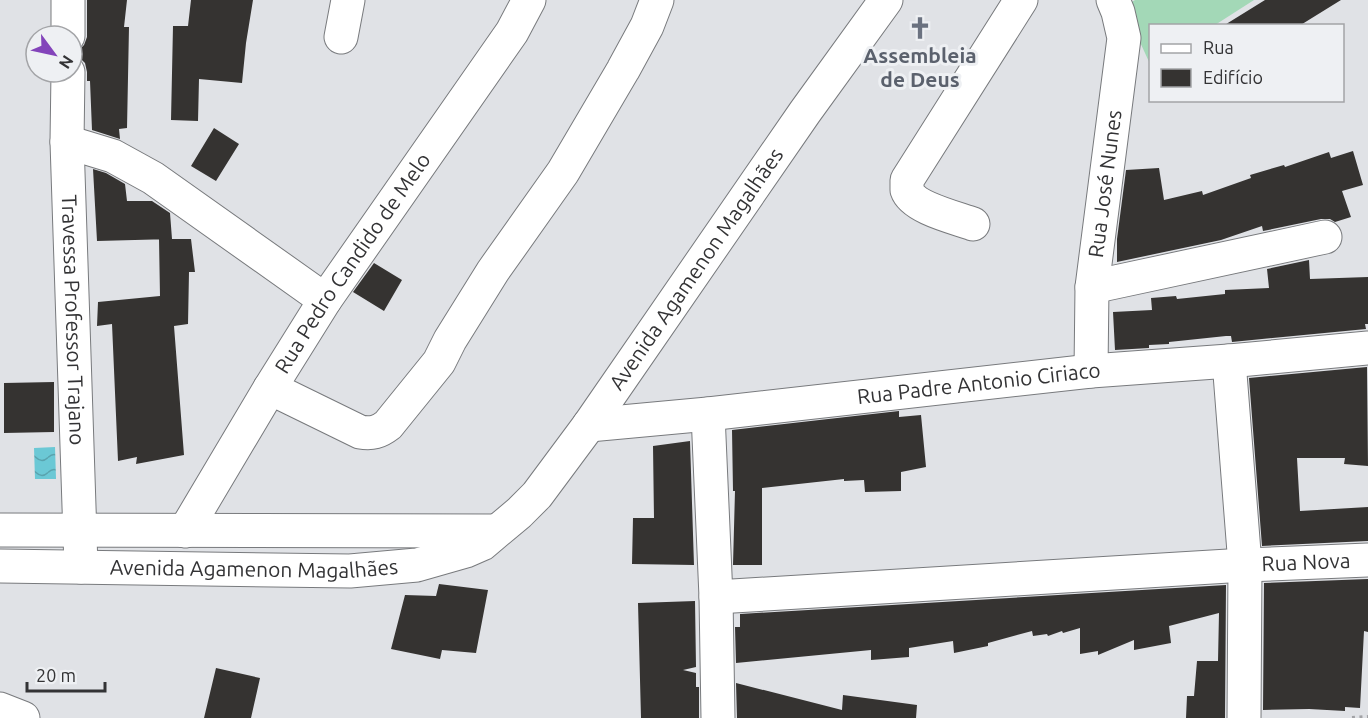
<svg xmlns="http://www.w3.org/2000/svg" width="1368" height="718" font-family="Ubuntu,sans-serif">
<defs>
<pattern id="water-waves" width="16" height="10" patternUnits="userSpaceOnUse" patternTransform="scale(1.5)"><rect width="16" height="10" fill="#6bc8d5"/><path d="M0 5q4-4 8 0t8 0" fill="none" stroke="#59a3ae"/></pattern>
</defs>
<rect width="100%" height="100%" fill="#e0e2e6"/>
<path fill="#a3d8b7" d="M1135,0H1254L1215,25L1150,26V64L1124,7Z"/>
<path fill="url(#water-waves)" d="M55,447L56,479H35L34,448Z"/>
<path fill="#353331" d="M87,0H127L124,27H129L127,128L119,129L120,139L92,130L90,81H87V72L85,63L80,58L79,50L84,45L87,37Z
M191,0H253L246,43L242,83L199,79L198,121L171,120L173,26H188Z
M1265,0H1341L1299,26H1223Z
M214,128L239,144L216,181L191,166Z
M1353,151L1363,185L1342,191L1351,217L1335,222L1330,219H1321L1263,231L1262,226L1221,240L1117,262V239L1126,170L1159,168L1164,200L1202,191L1203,195L1251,178L1250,175L1284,165L1285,167L1329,152L1331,158Z
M93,169L106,173L125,184L127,201H152L170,213L172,239L97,241Z
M159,239H191L195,272H189L188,324L174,326L184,455L136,464L137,457L118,461L112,324L97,326L98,302L160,296Z
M1309,260L1310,279L1368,277V324H1365L1366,329L1232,342L1231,336H1226L1169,342V344L1149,345V348L1115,350L1113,312L1152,310L1151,298L1176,296L1177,299L1225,294V290L1269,288L1267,269Z
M374,263L402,280L384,311L353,292Z
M1367,367L1368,466L1344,464L1345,458H1297L1300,511L1368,507V541L1262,546L1249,378Z
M54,382V432L4,433V383Z
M899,411V417L921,415L926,467L901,472V491L865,492L864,480L844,481V479L762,488V565H733L735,491H733L732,430Z
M690,441L694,565L632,564L633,518H654L653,446Z
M1368,579V632L1364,631L1360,708L1345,707V711L1309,709L1263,710L1264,583Z
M439,584L488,590L476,653L442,650L440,659L391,649L405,595L436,596Z
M1226,585L1225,718H1186L1187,696H1194L1197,661H1218L1219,613L1169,626L1171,643L1134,650V640L1098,655V651L1080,654V628L1063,633L1062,631L1048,636L1047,634L1033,636L1032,631L988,643V646L954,653L953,641L909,648V657L871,660V650L736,663L735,627H740V614Z
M695,601L696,667L683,670L696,673V687H699V718H641L638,603Z
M216,668L260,678L251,718H204Z
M736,683L842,710L843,695L917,705L916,718H737Z"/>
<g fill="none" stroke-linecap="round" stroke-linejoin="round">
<g stroke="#787a7d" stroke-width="35">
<g id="minor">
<path d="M68,36V0"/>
<path d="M341,37L348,0"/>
<path id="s1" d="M68,72L67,142L81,567"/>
<path d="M67,142L113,156L153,178L325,300"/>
<path d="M973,224C957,218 913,208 907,190C907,189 907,182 907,180L1021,0"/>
<path d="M1092,287L1325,237"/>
<path d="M1229,361L1245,565L1244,718"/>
<path id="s2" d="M1091,371L1092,287L1124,38L1118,12L1113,0"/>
<path d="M270,388L360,432C372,434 379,432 388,425L439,362L450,340L493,271L563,172L623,70L647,26L657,0"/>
<path d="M708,414L716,597L718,718"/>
<path id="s3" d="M589,425L708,414L1091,371L1229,361L1368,348"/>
<path id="s4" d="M185,531L270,388L325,300L512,32L529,0"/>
<path id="s5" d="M716,597L1245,565L1368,560"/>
<path d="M0,709L23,718"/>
</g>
</g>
<g stroke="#787a7d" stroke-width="35">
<g id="major">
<path d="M0,530L495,531"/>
<path id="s6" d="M0,566L350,571L417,565L466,551L482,544L519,513L537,495L589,425L805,112L886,0"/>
</g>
</g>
<path stroke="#a1a2a5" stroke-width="4" stroke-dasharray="3 4.5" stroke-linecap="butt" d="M1352,718L1368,717"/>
<use href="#minor" stroke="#fff" stroke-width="33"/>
<use href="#major" stroke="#fff" stroke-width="33"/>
</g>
<defs>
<g id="church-bare" transform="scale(1.8)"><path d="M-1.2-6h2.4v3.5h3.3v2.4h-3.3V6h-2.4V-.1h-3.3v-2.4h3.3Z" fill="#6b7280" stroke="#eef0f3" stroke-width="2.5" paint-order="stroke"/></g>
</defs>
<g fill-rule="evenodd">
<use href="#church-bare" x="920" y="28"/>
</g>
<g text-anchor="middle" stroke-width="6" stroke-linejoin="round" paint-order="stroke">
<g font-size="21" font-weight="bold" fill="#5b616d" stroke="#eef0f3">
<text x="920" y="63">Assembleia<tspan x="920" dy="24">de Deus</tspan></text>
</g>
<g font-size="21" fill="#333335" stroke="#eef0f3">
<text dy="7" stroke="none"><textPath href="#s2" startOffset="188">Rua José Nunes</textPath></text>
<text dy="7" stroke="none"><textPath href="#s4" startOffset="316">Rua Pedro Candido de Melo</textPath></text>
<text dy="7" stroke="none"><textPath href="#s6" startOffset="836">Avenida Agamenon Magalhães</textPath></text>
<text dy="7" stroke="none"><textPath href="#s1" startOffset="248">Travessa Professor Trajano</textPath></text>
<text dy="7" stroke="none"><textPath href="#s3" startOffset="392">Rua Padre Antonio Ciriaco</textPath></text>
<text dy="7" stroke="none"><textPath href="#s5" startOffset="591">Rua Nova</textPath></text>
<text dy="7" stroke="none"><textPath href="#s6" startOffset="254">Avenida Agamenon Magalhães</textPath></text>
</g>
</g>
<rect x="1149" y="24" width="195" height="78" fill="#eef0f3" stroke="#a3a4a7" stroke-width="1.5"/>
<rect x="1161" y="44" width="30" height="9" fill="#ffffff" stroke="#a3a4a7" stroke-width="1.5"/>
<text x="1203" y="54" font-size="18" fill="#333335">Rua</text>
<rect x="1161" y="69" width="30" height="18" fill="#353331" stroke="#a3a4a7" stroke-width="1.5"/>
<text x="1203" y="84" font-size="18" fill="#333335">Edifício</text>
<g transform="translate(54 54) rotate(123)"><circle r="28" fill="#eef0f3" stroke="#a3a4a7" stroke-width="1.5"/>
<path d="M0-4.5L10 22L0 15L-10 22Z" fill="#8344ba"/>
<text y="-9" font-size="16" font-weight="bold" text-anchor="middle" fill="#333335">N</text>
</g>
<path d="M27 682v9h78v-9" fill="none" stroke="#333335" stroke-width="3"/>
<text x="36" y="682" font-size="18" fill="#333335" stroke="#eef0f3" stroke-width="4.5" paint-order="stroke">20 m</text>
</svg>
